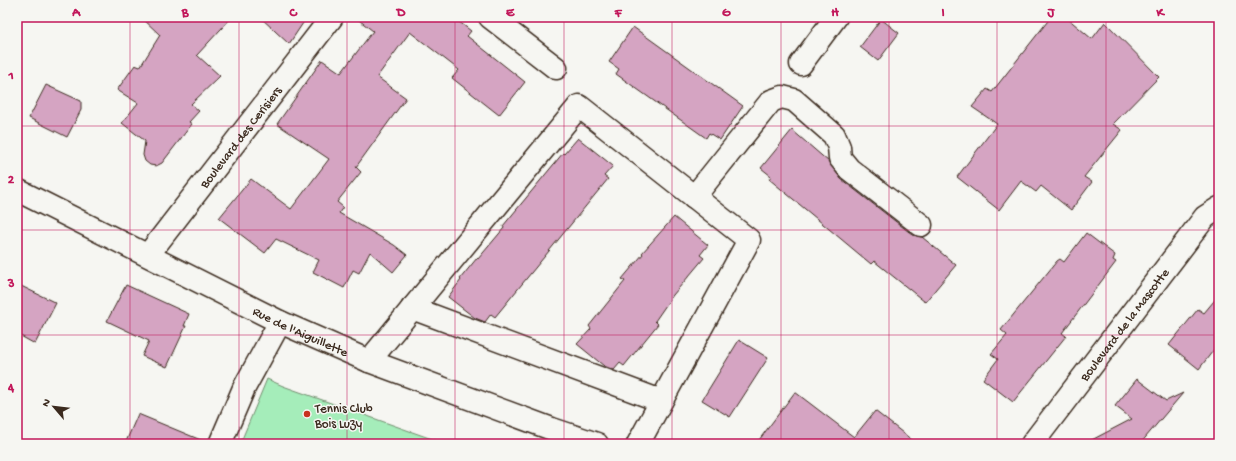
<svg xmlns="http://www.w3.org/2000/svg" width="1236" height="461" font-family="'Gochi Hand',sans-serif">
<rect width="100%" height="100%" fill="#f6f6f2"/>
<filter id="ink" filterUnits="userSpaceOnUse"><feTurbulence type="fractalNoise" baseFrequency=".025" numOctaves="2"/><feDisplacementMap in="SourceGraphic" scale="8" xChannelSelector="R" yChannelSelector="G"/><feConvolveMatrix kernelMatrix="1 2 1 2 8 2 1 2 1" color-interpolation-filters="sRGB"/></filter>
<g filter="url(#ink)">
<path fill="#a5edba" stroke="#708c6c" d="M267,379L283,386L446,444H240Z"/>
<path fill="#d5a4c2" stroke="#3b2a1e" d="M141,17H232L197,55L220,76L191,104L199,111L189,122L192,124L162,163L156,166L150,165L145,161L143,155L145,141L122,123L138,103L117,90L135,65L140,67L160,35Z
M260,17H307L289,44Z
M355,17H453L471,31L467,36L525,82L499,115L452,78L459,70L410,32L377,77L406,98L356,167L361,172L337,202L343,207L339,213L394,245L407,255L393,272L370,252L359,273L353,270L344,288L313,272L319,260L276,239L265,253L219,218L251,179L291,209L329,159L277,124L322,60L341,73L373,31Z
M1051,17H1066L1092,39L1105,22L1159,77L1113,124L1122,130L1084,177L1092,182L1071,210L1041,186L1036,192L1021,181L999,210L957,177L997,124L972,107L987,89L992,92Z
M881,19L899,33L878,61L860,47Z
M633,27L743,106L720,140L709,133L706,138L616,74L619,69L609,62Z
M46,85L81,101V110L67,137L29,118Z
M792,130L829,162L841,179L913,235L922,237L956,265L925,302L874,261L871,264L769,179L771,176L761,168Z
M578,138L613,166L604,176L608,179L495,317L491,314L485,322L475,318L448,297L461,280L460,279L477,258L478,259L504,228L503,226L563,153L564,154Z
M674,217L708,245L700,255L704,258L673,295L655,321L658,324L624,366L620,363L614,370L604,366L577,344L591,329L589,326L625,281L622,279L643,254L642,253Z
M1086,233L1115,255L1113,260L1116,262L1062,333L1066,336L1013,402L983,379L998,359L991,354L1007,335L1001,330L1057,261L1060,259L1064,262Z
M17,284L56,303L35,344L17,334Z
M126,285L189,314L184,326H186L167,367L142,356L149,341L107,321Z
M1219,295V343L1199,369L1169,345L1198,309L1204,313Z
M739,340L768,358L730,417L702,400Z
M1137,379L1166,401L1183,393L1140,444H1084L1132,419L1115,406Z
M795,392L854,437L875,411L917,444H756Z
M138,414L208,443V444H125Z"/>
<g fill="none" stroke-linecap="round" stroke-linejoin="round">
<g stroke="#3b2a1e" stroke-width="25">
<g id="minor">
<path d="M490,17L556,68"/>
<path d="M801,64L836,17"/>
<path id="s1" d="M17,190L280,322L369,361L552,429L597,444"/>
<path d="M694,197L771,101L782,97L794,100L834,135L839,147L840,158L849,169L921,225"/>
<path id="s2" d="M148,255L332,17"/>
<path d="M412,308L661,401"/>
<path d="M369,361L579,106L749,240L638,444"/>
<path d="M220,444L244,388L280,322"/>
<path id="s3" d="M1032,444L1205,217L1219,208"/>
</g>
</g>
<use href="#minor" stroke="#f6f6f2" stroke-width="22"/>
</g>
</g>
<path fill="none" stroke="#c2185b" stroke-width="1" stroke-opacity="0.55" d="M130,17V444M239,17V444M347,17V444M455,17V444M564,17V444M672,17V444M781,17V444M889,17V444M997,17V444M1106,17V444M17,126H1219M17,230H1219M17,335H1219"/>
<circle fill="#c8321e" stroke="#f6f6f2" stroke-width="1.5" cx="307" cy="414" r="4"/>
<g text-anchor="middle" stroke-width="3" stroke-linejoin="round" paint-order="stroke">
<g font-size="13" fill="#3b2a1e" stroke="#f6f6f2">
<text dy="5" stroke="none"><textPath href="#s2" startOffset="150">Boulevard des Cerisiers</textPath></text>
<text dy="5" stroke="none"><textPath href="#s3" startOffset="151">Boulevard de la Mascotte</textPath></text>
<text dy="5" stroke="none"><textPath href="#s1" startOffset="317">Rue de l'Aiguillette</textPath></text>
</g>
<g font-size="13" fill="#3b2a1e" stroke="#f6f6f2" text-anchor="start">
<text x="315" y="412">Tennis Club<tspan x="315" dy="15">Bois Luzy</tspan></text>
</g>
</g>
<rect width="1236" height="461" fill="none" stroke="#f6f6f2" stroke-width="44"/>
<g transform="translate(54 407) rotate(298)" stroke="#f6f6f2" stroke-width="3" paint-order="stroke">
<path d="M0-3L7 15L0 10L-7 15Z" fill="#3b2a1e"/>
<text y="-6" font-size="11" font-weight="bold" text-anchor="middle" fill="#3b2a1e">N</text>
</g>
<rect x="22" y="22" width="1192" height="417" fill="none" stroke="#c2185b" stroke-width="1.5"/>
<g font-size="13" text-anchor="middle" font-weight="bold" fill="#c2185b">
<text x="76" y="16">A</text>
<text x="185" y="16">B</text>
<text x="293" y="16">C</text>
<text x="401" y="16">D</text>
<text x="510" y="16">E</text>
<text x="618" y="16">F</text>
<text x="726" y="16">G</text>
<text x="835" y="16">H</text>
<text x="943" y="16">I</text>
<text x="1051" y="16">J</text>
<text x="1160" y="16">K</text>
<text x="11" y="79">1</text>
<text x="11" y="183">2</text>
<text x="11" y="287">3</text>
<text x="11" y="391">4</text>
</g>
</svg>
